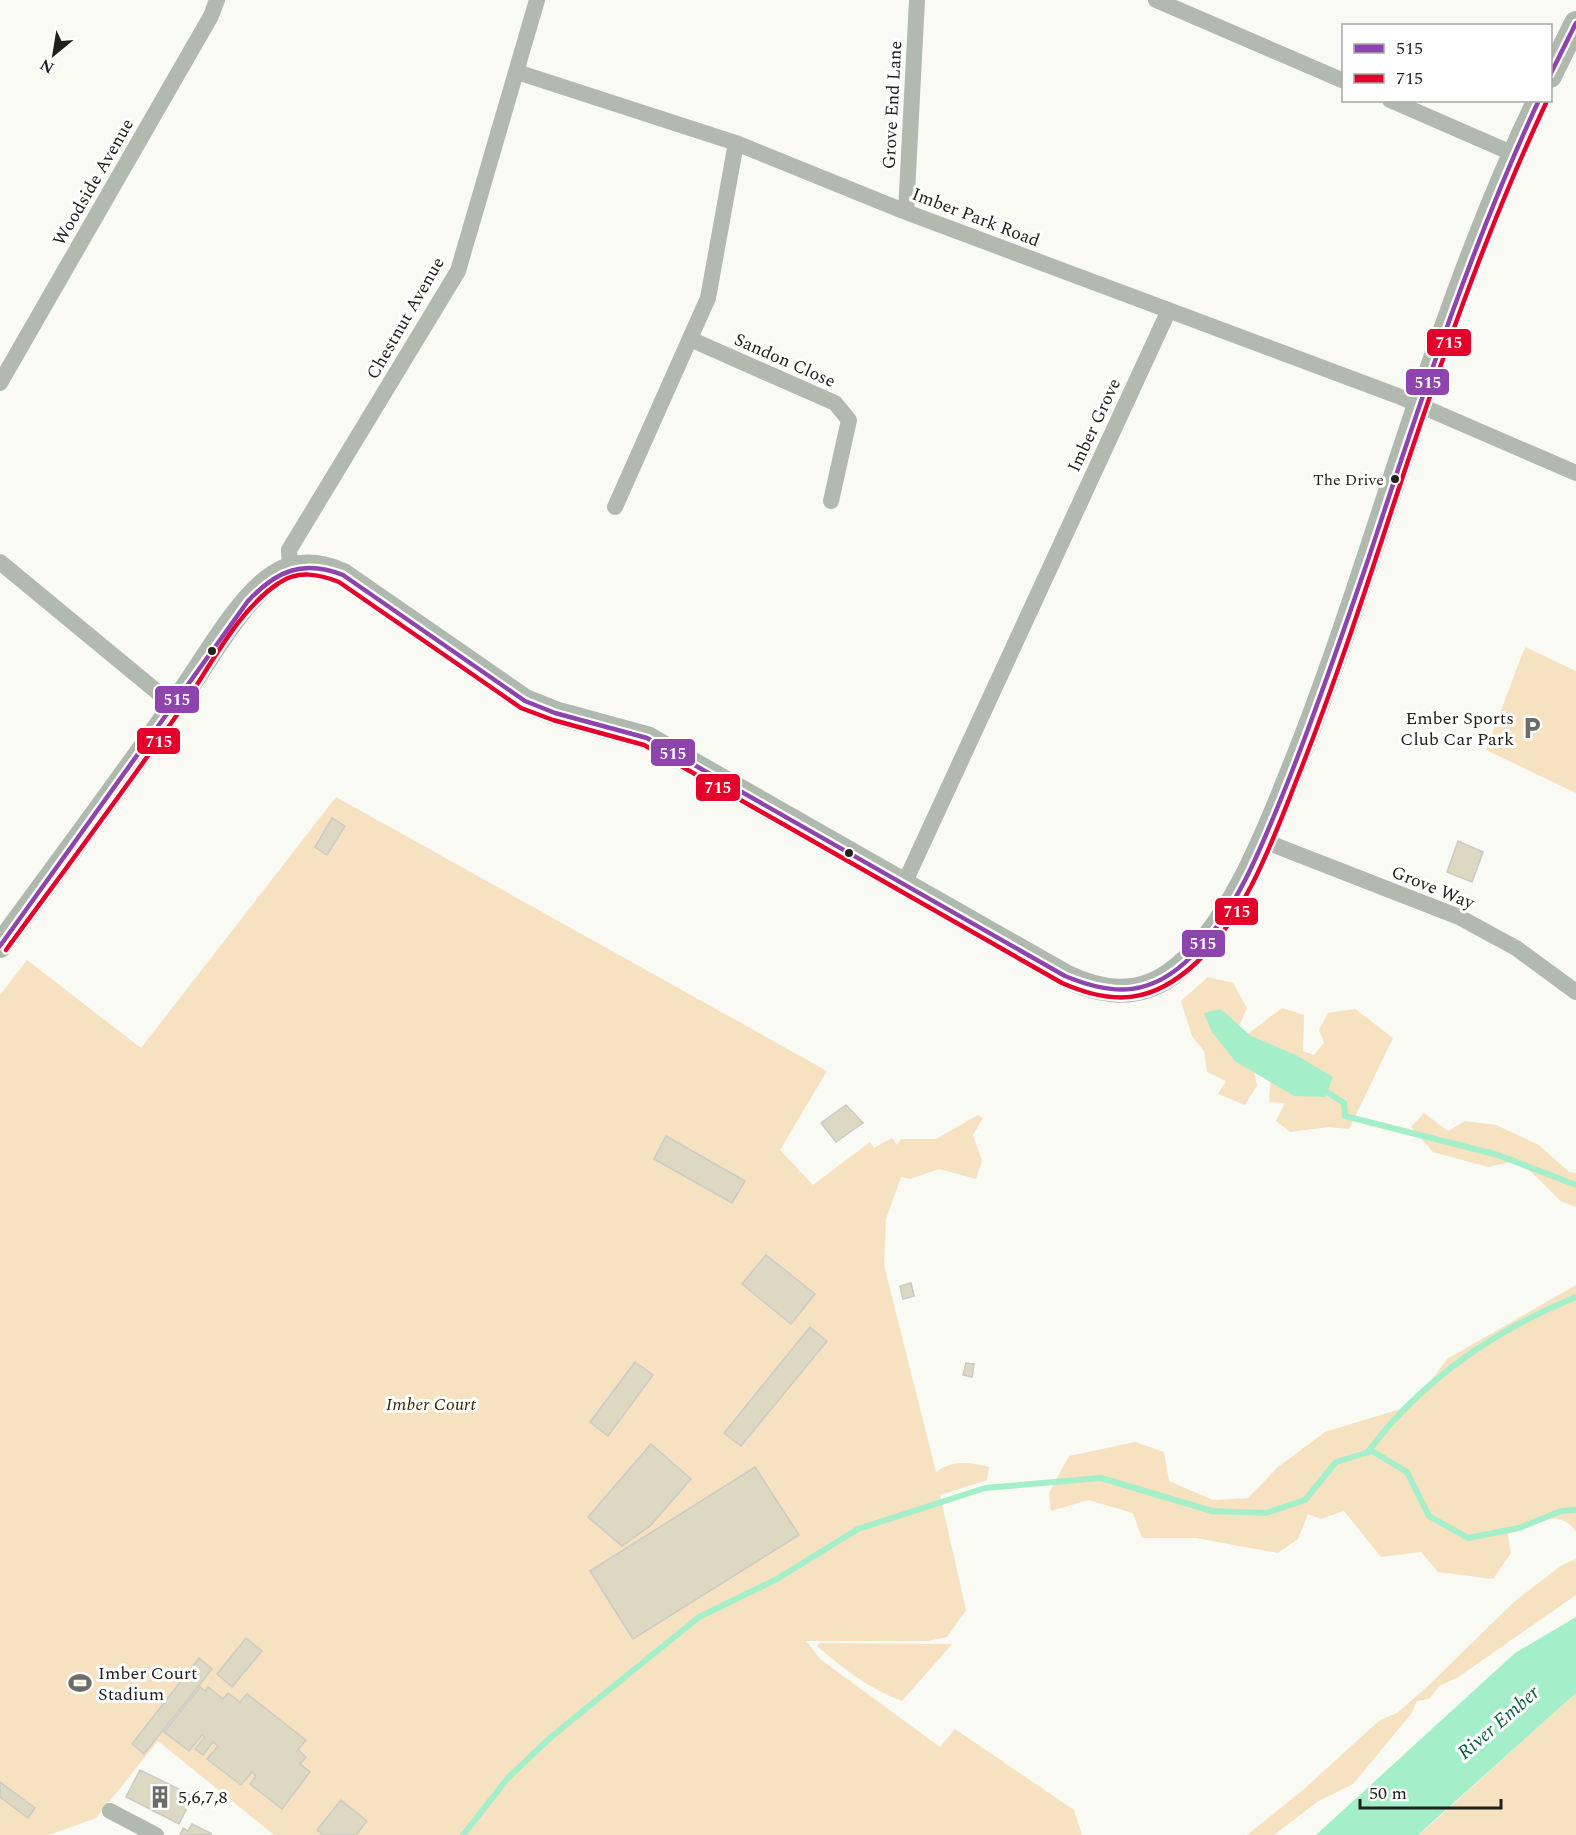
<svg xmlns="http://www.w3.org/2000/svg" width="1576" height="1835" font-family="Spectral,serif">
<rect width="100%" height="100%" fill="#f9faf4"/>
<path fill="#f6e1c1" d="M1525,647L1576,671V793L1486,750Z
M336,797L827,1071L780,1150L813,1185L870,1142L874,1148L892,1138L897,1145L901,1139H936L978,1115L983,1118L973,1135L982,1161L976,1179L939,1169L910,1179L901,1177L886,1219L884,1265L936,1472C953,1460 968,1462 989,1467L987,1480L940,1495L966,1610L947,1637L928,1641H806L820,1659L940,1747L955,1729L1074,1810L1082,1835H274L158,1741L96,1818L49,1835H0V995L27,960L141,1048Z
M1208,977L1233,983L1247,1008L1238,1028L1245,1036L1282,1008L1304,1015L1303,1051L1314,1055L1324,1043L1319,1030L1328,1013L1355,1009L1393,1038L1349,1129L1329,1127L1290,1132L1276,1121L1285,1103L1269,1102L1271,1074L1251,1055L1257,1086L1245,1105L1218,1094L1226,1081L1207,1072L1204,1051L1192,1036L1181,1001Z
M1424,1113L1448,1131L1465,1121L1496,1125L1539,1145L1569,1172L1576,1173V1207L1560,1201L1519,1160L1488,1167L1433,1152L1411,1127Z
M1576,1285V1532C1559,1505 1530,1526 1507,1530L1511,1553L1493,1579L1438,1572L1421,1552L1381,1557L1344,1511L1321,1519L1308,1514L1298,1539L1278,1553L1196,1538H1142L1133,1513L1088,1500L1051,1511L1049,1493L1069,1456L1135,1442L1164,1452L1169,1481L1213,1500L1248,1498L1278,1467L1325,1432L1413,1405L1447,1359Z
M1576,1559V1595L1457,1678L1439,1686L1429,1699L1417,1701L1411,1714L1353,1784L1317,1802L1274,1835H1247L1304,1789L1380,1720L1397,1713L1427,1687L1516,1600L1562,1565Z
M820,1643L952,1644L902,1701C870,1689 843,1669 817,1646Z
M1576,1693V1835H1418L1428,1827Z"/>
<path fill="#a4efc9" d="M1221,1009L1251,1036L1296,1055L1333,1077L1325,1097L1294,1096L1235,1061L1212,1032L1204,1013Z
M1576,1617V1693L1418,1835H1316L1515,1653Z"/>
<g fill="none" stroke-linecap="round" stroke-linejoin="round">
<path stroke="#a4efc9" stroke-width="6" d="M1327,1092L1344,1103L1345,1116L1498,1155L1576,1185
M1368,1452C1420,1381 1495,1330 1576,1297
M463,1835L508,1778L551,1737L699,1617L777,1579L858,1529L985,1488L1101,1478L1212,1511L1266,1513L1305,1500L1336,1462L1372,1451L1407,1472L1429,1516L1468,1538L1519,1528L1561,1511L1576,1510"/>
</g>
<path fill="#ddd8c2" stroke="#cbcbc6" stroke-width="1.5" d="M332,818L345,826L327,855L315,847Z
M1458,841L1483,852L1472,882L1447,872Z
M846,1105L863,1123L836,1142L821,1123Z
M666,1136L745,1181L732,1203L654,1159Z
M766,1255L815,1294L791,1324L742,1284Z
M911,1283L914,1296L903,1299L900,1286Z
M810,1327L827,1341L741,1446L724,1433Z
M635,1362L653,1375L608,1436L590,1422Z
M966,1363L974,1364L972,1377L963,1375Z
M651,1444L691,1479L650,1526L622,1546L588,1517Z
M755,1467L799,1535L633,1639L590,1571Z
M246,1638L262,1651L232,1687L217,1674Z
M199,1658L212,1669L144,1754L132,1744Z
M200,1687L205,1691L208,1687L223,1699L228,1693L240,1702L247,1694L306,1740L298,1750L306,1757L300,1764L310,1772L282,1809L250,1784L256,1776L252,1772L241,1785L207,1759L218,1746L213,1742L203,1755L195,1749L205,1737L202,1735L189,1751L164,1732Z
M140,1770L193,1796L179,1824L126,1797Z
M0,1782L35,1808L28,1818L0,1797Z
M341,1800L367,1821L356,1835H323L317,1830Z
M192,1824L212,1834L180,1835L183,1828L188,1831Z"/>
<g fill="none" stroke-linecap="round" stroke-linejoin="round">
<path stroke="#b2baaf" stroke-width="16" d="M1156,0L1344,81
M517,72L736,143L906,212L1398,396L1576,473
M1390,100L1514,154
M906,212L917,0
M690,339L835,403L849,420L831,501
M0,383L211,16L217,0
M615,507L708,298L736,143
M0,562L161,695L176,704
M290,568L289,550L458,271L537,0
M1264,841L1459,917L1516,948L1576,992
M904,884L1169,310
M110,1811L156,1835"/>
<path stroke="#b0b9ad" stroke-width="24" d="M1550,76L1576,23
M0,946C59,865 120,784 177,702C202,668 240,598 274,577C296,562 320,565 343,575L525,701L555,713L647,738L1065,976C1101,993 1136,999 1171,974C1228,934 1266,837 1291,774C1340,653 1377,528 1419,405C1454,302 1491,199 1539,100"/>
<g stroke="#fff" stroke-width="9">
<path id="bus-1" d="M1550,75L1576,23
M0,946L248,601C276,571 303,559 343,575L525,701L555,713L647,738L1065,976C1115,997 1152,996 1192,956C1238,910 1263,843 1287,784C1317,709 1343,633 1369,557C1420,403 1470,248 1539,100"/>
</g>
<g stroke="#fff" stroke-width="9">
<path id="bus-2" d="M6,950C64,871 123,792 179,712C208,671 237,610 279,583C298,570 319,574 339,582L521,708L553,720L644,745L1062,983C1114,1006 1153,1003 1196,963C1245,916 1271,845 1295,784C1332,692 1363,598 1394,503C1439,367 1485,233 1546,103"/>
</g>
<use href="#bus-1" stroke="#8e44ad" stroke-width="4.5"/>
<use href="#bus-2" stroke="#e4002b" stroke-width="4.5"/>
</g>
<defs>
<g id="parking-bare" transform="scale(1.8)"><path d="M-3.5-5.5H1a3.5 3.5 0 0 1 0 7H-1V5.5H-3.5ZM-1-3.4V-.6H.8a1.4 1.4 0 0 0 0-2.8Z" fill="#6c6d68" stroke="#fff" stroke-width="2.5" paint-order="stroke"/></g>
<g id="stadium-bare" transform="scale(1.8)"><path d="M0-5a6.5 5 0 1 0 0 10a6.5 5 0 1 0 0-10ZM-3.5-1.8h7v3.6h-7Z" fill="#6c6d68" stroke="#fff" stroke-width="2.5" paint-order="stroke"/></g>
<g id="building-bare" transform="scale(1.8)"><path d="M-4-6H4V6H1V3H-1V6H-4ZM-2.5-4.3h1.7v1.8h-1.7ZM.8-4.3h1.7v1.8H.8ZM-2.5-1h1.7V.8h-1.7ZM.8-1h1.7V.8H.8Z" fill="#6c6d68" stroke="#fff" stroke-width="2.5" paint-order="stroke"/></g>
</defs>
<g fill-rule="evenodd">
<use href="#parking-bare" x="1532" y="728"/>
<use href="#stadium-bare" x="80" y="1683"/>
<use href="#building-bare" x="160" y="1797"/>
</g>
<g fill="#20211d" stroke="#fff" stroke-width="2">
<circle cx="1395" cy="479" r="5"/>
<circle cx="212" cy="651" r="5"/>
<circle cx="849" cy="853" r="5"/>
</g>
<g text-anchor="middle" stroke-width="6" stroke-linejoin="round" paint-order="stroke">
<g font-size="16" fill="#20211d" stroke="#fff" text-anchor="end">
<text x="1384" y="485">The Drive</text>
</g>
<g font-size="18" fill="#20211d" stroke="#fff">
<text transform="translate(892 105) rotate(-87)" y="6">Grove End Lane</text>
<text transform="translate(93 182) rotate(-60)" y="6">Woodside Avenue</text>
<text transform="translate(976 217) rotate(21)" y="6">Imber Park Road</text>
<text transform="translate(405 318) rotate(-60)" y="6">Chestnut Avenue</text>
<text transform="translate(785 360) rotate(24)" y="6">Sandon Close</text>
<text transform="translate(1094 425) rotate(-65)" y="6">Imber Grove</text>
<text transform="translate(1433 887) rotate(22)" y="6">Grove Way</text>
</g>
<g font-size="18" fill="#20211d" stroke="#fff" text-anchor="start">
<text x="1514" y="724" text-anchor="end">Ember Sports<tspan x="1514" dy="21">Club Car Park</tspan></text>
<text x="98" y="1679">Imber Court<tspan x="98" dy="21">Stadium</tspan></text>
<text x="178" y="1803">5,6,7,8</text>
</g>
<g font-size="18" font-style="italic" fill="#3d2500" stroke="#fff">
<text x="431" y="1410">Imber Court</text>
</g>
<g font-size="20" font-style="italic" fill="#096040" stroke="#fff">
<text transform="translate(1498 1722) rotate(-41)" y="7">River Ember</text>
</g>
</g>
<g stroke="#fff" stroke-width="2">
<rect x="1426" y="328" width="46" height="29" rx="6" fill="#e4002b"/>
<rect x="1405" y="368" width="45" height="28" rx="6" fill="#8e44ad"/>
<rect x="154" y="685" width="46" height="29" rx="6" fill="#8e44ad"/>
<rect x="136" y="727" width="45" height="28" rx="6" fill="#e4002b"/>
<rect x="650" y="738" width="46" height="29" rx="6" fill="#8e44ad"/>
<rect x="695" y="773" width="46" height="29" rx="6" fill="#e4002b"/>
<rect x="1214" y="897" width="45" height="29" rx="6" fill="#e4002b"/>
<rect x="1181" y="929" width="45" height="29" rx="6" fill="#8e44ad"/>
</g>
<g font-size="16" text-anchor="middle" font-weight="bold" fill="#fff">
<text x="1449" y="348">715</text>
<text x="1428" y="388">515</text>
<text x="177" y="705">515</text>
<text x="159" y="747">715</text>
<text x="673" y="759">515</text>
<text x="718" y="793">715</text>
<text x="1237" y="917">715</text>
<text x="1203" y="949">515</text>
</g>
<rect x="1342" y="24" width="210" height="78" fill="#ffffff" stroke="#a6a6a5" stroke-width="1.5"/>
<rect x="1354" y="44" width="30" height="9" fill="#8e44ad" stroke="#a6a6a5" stroke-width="1.5"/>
<text x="1396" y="54" font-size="18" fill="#20211d">515</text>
<rect x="1354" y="74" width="30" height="9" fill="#e4002b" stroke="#a6a6a5" stroke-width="1.5"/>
<text x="1396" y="84" font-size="18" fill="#20211d">715</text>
<g transform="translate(54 54) rotate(210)" stroke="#ffffff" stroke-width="4.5" paint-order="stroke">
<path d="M0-4.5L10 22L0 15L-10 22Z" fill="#20211d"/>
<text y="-9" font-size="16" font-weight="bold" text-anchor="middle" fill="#20211d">N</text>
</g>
<path d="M1360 1799v9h141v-9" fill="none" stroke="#20211d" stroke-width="3"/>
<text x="1369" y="1799" font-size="18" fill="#20211d" stroke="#ffffff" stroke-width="4.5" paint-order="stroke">50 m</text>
</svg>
